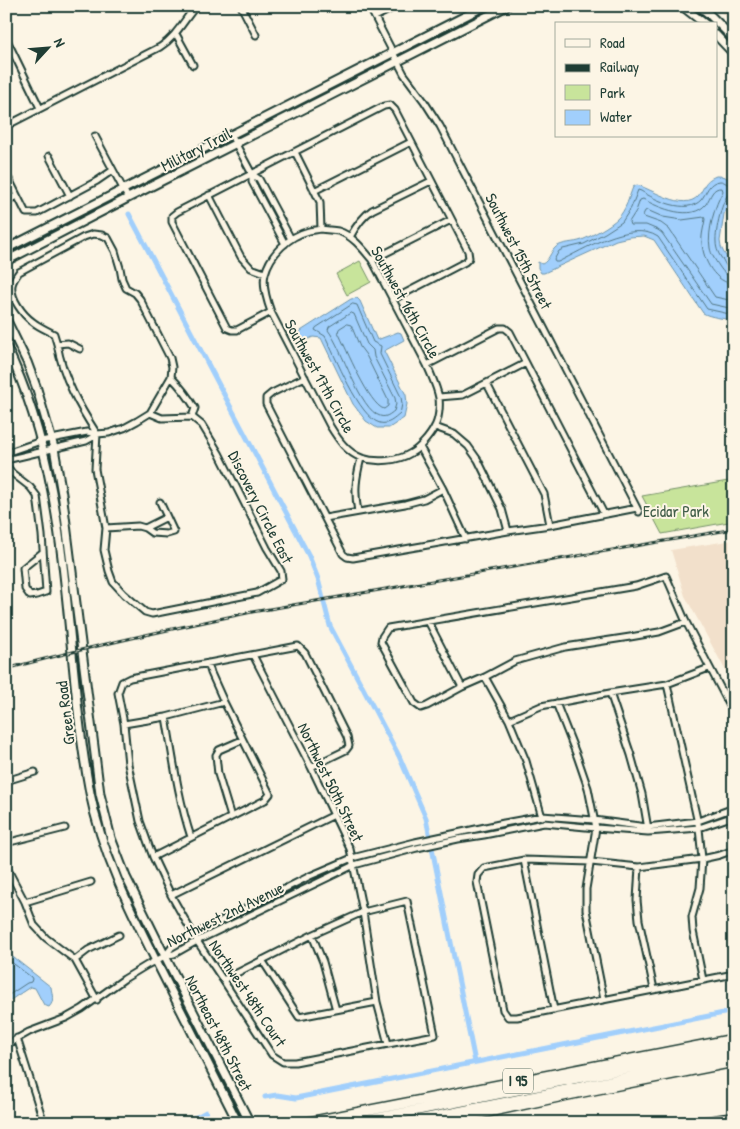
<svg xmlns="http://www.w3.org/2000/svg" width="740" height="1129" font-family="'Patrick Hand',sans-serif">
<rect width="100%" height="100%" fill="#fcf5e5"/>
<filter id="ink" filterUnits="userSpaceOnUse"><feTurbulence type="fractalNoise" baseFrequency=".02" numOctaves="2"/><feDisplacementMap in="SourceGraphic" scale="10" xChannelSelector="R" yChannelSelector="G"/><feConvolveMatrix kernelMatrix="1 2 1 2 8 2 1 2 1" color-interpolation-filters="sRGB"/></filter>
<g filter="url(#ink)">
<path fill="#f2e0cb" d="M716,6H734V25L719,10Z
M734,540V686L685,596L671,550Z"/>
<path fill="#c8e49b" stroke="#749068" d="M360,261L371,282L347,295L336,274Z
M734,480V521L662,534L642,496Z"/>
<path fill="#a1cffc" stroke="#6d95ac" d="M716,176C724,176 730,177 734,185V193L724,214L720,241L721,247L724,253L734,268V320C726,319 709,317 703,313L654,240L644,236L629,237L616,240L544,273H541L538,268V262L542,264C549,261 550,252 556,247C563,242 574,243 582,240C593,235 610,226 618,218C626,210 629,197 633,187L637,185C652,189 684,212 698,196C706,187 702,182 716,176Z
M357,298L360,301L377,340L398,332L401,333L404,340L384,351L406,395L407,404L404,418L389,428H377L366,421L353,404L321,338L313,337L300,343L295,340L296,334L351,299Z
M6,948L9,954L51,987C52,995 55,1001 49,1007L44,1005L35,988L30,987L6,1003Z"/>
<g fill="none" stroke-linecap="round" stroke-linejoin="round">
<path stroke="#537784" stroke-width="1" d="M734,187C728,186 725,181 720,181C708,182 707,193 701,200C687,215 655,200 641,191L638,190L631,208L622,222L605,233L584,244L563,249L559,251L554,260L555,262H558C583,250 631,219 658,237L707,309L734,315
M734,193C732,193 731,193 730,193C722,197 715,233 716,242C716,249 719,255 723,260C726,266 727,269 734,270
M734,277C726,276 723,272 719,266C715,260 711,254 710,248C707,231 715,205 723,191L722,188C712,187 711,197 706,204C692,222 659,208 643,199L640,200L636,211L629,222L630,225H646L658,230L662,233L711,304L734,309
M734,284C715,283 703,260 702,243C701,235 704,227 705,219L704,217L682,220L663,217L647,210L645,211L643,215L644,217L661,223L669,229L715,297L734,301
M353,304L357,305L373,342L381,346L380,354L401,397L402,404L400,414C394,419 388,425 380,423C359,418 335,355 325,336L315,330L316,328Z
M351,313L354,314L367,344L373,350L374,357L395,398L396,404L394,411C390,414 386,418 380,416C360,410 342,348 328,330L329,327Z
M347,324L351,325L360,347L366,355L388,400V406L384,409C369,405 346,348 338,332L339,329Z
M6,958L31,977L32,979L31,982L27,983L6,997"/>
<path stroke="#a1cffc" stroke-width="5" d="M129,214L309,556L318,579L330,626L399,756L426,818L475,1062
M265,1097L277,1095L296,1098L734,1011
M178,1123L197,1117L206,1112"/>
<g stroke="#1f3d34" stroke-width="9">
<path id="street" d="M241,6L256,35
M369,6L404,74L424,101L440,126L639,512
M375,17L397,6
M176,34L193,65
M6,38L40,108
M6,126L160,47C176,37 184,20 196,6
M231,135L252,174L259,179L291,239
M95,136L128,198
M295,152L320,202L321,229
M49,156L70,196
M252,174V182L285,244
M9,179L26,213H37L97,181L113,170
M314,191L411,142
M209,195L241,257L251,268L265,273
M6,201L17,196
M321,229C326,230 332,230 338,231C352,235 363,249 372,260L427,365C431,375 437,387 439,398C440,406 439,420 434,428C430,436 419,449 411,453C398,461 377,463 362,458C347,453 338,439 330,426L271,312C267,301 262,286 265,274C270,254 289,236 309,231C313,230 317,230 321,229Z
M350,237C356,226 362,217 372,210L431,181
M372,260L451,220
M271,312L237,330H232L227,328L172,222V216L177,212L384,106L390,105L395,110L468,251L469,258L465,262L392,300
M57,344C63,378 79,406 97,434
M427,365L499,328H505L510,332L604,514
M171,377C181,387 188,396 195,408L192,417
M305,377L272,393L266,398V404L343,554L347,557L353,558L508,531L550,525L637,508
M487,384L544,494L550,525
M439,397L463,395L526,363
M6,399L7,418L6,424
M435,427L454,434L468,446L478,460L502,509L508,531
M97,434L95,469L106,528L104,550L109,571L113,582L124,594L145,612L152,614L257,593L282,579L281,571L267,548L219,453L202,425L192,417L162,418L150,413
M420,447L443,489L466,539
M6,453L41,441L87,432L97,434L109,433L124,428L137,421L150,413L171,377L172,367L170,358L140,299L135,293L126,288L122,279L120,268L115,251L108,238L102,235L93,234L84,237L19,272C16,276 13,280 12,285C10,298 23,315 33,322C39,327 47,330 54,334L57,344L68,343L80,349
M6,460L86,441L97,435
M6,465L12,473L30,487L37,496L42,535L46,592L37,595L30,596L25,589L23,568L43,552
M358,512C354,491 356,478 361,458
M325,518L405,504L424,499L443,489
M106,528L138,526L145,528L152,533L167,534L174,532L160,502
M145,528L167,517
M428,621L462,687
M686,622L659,632L630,637L565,647L515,661L485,677L462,687L427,706L421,708L414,703L381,642L382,637L388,628L636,586L666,576L686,622L734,714
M253,655L311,767L350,849L363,912L377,1002L388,1044
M485,677L509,720L526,761L542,817
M667,684L699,828L702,859L700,888L692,917L693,931L703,980
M610,693L631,755L642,794L648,829
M556,703L577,756L588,788L596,828L586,889V910L604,1000
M166,717C173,757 178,798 191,837
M509,720L541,706L610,693L667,684L709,668
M124,724L166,717L224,702
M6,781L35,772
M231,817L218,774L216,755L219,750L242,740
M6,843L65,828
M734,850L720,855L702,859L639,867L591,862L524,860L484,868L478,875L477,882L503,1010L508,1017H517L734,974
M153,857L265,800L270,794L224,702L211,673L208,663
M524,860L554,1010
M6,866L25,902L34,925L46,938L75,960L97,1000
M639,867L637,900L639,920L654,989
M171,895L334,815
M25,902L91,882
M312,935L323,962L336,1010
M165,956L172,947L193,935L310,876L352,858L415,842L504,823L542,816L594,820L647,827L698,821L734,808
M75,960L88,950L119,935
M262,960L299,1017L377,1002
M223,980L312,935L363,912L407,901L435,1035L295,1062H283L272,1055L223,980L197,941L171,895L153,857L140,821L128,764L124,724L118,693L122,682L130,678L298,646L305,653L347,737L349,746L346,750L311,767
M17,1038L44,1123
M6,1045L29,1032L66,1018L82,1009L124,979L147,965L165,956L174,954L197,941L354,865L417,848L458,839L484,835L544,823L596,828L648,832L699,828L734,816
M688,1123L734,1116"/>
</g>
<g stroke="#1f3d34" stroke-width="11">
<path id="secondary" d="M682,6L705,24
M699,6L709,14L734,39
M716,35L734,54
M6,249L485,6
M6,261L128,198L507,6
M6,319L27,362L37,389L54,448L63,500L100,794L111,838L126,877L165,956L250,1123
M6,346C74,485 62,644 90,793C102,854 130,909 158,965C184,1017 211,1070 238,1123"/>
</g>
<g stroke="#1f3d34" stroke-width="12">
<path id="highway" d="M304,1123L734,1039
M353,1123L734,1047
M403,1123L734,1056
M438,1123L568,1095L734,1062"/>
</g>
<use href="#street" stroke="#fcf5e5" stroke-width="5"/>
<use href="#secondary" stroke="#fcf5e5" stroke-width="7"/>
<use href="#highway" stroke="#fcf5e5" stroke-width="9"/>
<g stroke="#1f3d34" stroke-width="3">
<path id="rail" d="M6,669C88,647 170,629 252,612L734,529"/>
</g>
<use href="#rail" stroke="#fcf5e5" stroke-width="1" stroke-dasharray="4" stroke-linecap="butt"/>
</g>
</g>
<g text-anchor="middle" stroke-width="4" stroke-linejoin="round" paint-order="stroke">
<rect fill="#fcf5e5" stroke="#617469" stroke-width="1" x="503" y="1068.5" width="30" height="25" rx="4"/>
<g font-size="15" font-weight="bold" fill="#1f3d34">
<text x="518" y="1086">I 95</text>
</g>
<g font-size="16" fill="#1f3d34" stroke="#fcf5e5">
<text transform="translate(196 149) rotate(-27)" y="6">Military Trail</text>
<text transform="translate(519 251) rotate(63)" y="6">Southwest 15th Street</text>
<text transform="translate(406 302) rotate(61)" y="6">Southwest 16th Circle</text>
<text transform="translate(320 376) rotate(61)" y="6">Southwest 17th Circle</text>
<text transform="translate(261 507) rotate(63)" y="6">Discovery Circle East</text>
<text transform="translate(65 713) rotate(-97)" y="6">Green Road</text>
<text transform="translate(331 782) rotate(64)" y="6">Northwest 50th Street</text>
<text transform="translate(225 914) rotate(-26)" y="6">Northwest 2nd Avenue</text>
<text transform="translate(248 993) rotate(56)" y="6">Northwest 48th Court</text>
<text transform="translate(219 1033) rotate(63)" y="6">Northeast 48th Street</text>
</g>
<g font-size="16" fill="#415e49" stroke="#fcf5e5">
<text x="676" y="517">Ecidar Park</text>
</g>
</g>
<rect width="740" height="1129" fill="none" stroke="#fcf5e5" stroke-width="25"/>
<rect x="12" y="12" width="715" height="1104" fill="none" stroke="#1f3d34" stroke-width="2" filter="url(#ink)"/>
<rect x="555" y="22" width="162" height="115" fill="#fcf5e5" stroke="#a4ab9e"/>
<rect x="565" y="39" width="25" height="8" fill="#fcf5e5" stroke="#a4ab9e"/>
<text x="600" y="48" font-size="15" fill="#1f3d34">Road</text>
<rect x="565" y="64" width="25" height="8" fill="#1f3d34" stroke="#a4ab9e"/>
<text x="600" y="72" font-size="15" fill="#1f3d34">Railway</text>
<rect x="565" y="85" width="25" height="15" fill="#c8e49b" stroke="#a4ab9e"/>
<text x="600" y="98" font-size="15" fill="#1f3d34">Park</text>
<rect x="565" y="110" width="25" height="15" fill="#a1cffc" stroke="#a4ab9e"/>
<text x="600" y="122" font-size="15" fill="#1f3d34">Water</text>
<g transform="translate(48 48) rotate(64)" stroke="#fcf5e5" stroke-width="4" paint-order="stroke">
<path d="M0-4L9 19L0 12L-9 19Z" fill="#1f3d34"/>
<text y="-8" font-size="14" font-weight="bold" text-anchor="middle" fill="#1f3d34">N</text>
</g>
</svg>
